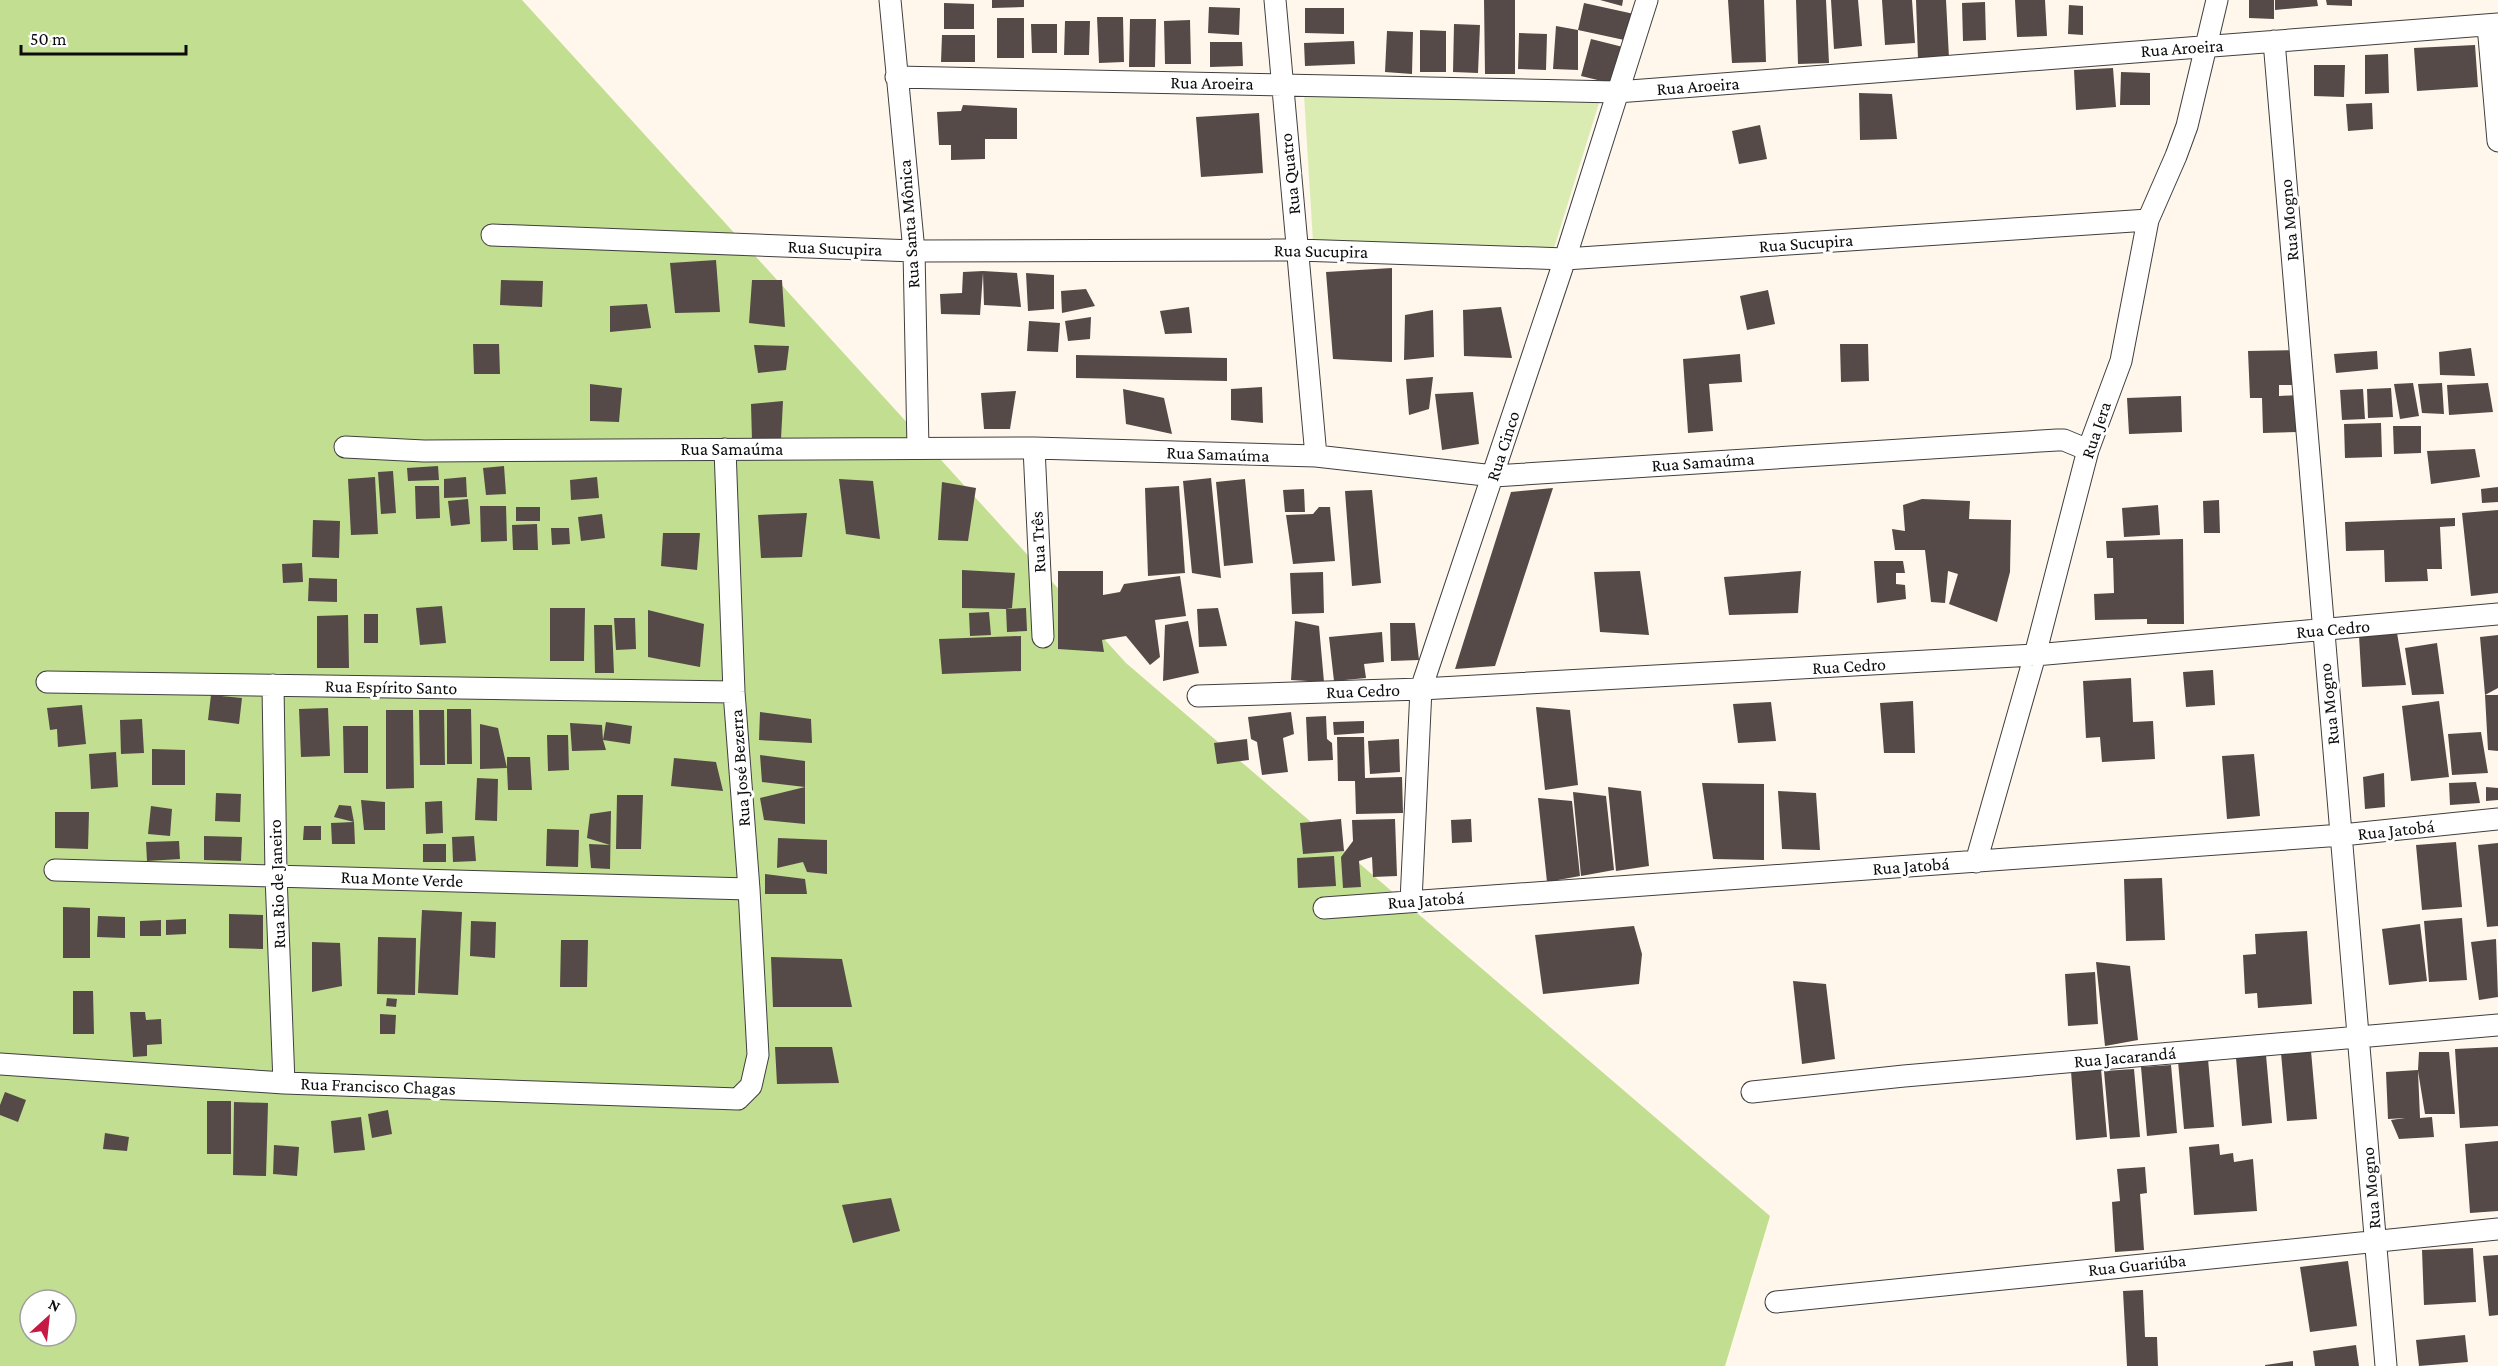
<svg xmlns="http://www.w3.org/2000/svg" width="2498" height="1366" font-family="'Crimson Pro',serif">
<rect width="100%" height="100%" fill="#fff7eb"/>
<path fill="#dbecb2" d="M1304,95L1599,103L1554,248L1313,242Z"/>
<path fill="#c2de90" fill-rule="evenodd" d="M0,0H522L1126,663L1770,1216L1725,1366H0ZM30,1300H66V1336H30Z"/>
<path fill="#554a47" d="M992,0H1024V7L992,8Z
M1484,0H1515V74H1485Z
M1600,0H1623L1622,6Z
M1728,0H1764L1766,62L1732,63Z
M1796,0H1826L1829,63L1798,64Z
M1831,0H1858L1862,46L1834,49Z
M1882,0H1912L1915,43L1885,45Z
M1916,0H1946L1949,58L1918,59Z
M2015,0H2045L2047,36L2017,37Z
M2249,0H2274V19L2249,18Z
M2275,0H2317L2318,6L2275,10Z
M2326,0H2352V6L2327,5Z
M1985,2L1986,40L1963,41L1962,3Z
M944,3L974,4V29H944Z
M1584,3L1634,14L1629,41L1578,30Z
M2069,5L2083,6V35L2068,34Z
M1209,7L1240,8L1239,35L1208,33Z
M1305,8H1344V34L1305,33Z
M1097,17H1123L1124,62L1099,63Z
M997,18H1024V58H997Z
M1130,19H1156L1155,67H1129Z
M1190,20L1191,64H1165L1164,21Z
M1065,21H1090L1089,55H1064Z
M1031,24H1057V53H1032Z
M1454,24L1480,25L1478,73L1453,72Z
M1556,26L1578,30V70L1553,69Z
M1420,30L1446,31V72H1420Z
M1387,31L1413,32L1412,74L1385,72Z
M1519,33L1547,34L1546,70L1518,69Z
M942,35H975V62H941Z
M1591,39L1623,47L1614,84L1581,76Z
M1354,41L1355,64L1305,66L1304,43Z
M1210,42H1242L1243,66L1210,67Z
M2475,45L2478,87L2417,91L2414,48Z
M2388,54L2389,93L2365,94V55Z
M2314,65H2345L2344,97L2314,96Z
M2113,68L2116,107L2076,110L2074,70Z
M2121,72L2150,73V105H2120Z
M1859,93L1892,94L1897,139L1860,140Z
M2372,103L2373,129L2348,131L2346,104Z
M963,105L1017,108V139H985V159L951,160V145H939L937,112L961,111Z
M1259,113L1263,173L1201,177L1196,117Z
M1760,125L1767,159L1739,164L1732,131Z
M716,260L720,312L675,313L670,263Z
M1392,268V362L1333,359L1326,272Z
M983,271L1017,273L1021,307L984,305L983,273L980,315L941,314L940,294L962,293L963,272Z
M1026,273L1054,275V309L1028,311Z
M501,280L543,281L542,307L500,305Z
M752,280H782L785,327L749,323Z
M1086,289L1095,306L1062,313L1061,291Z
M1768,290L1775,324L1747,330L1740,296Z
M647,304L651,328L610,332V306Z
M1189,307L1192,333L1165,334L1160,311Z
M1501,307L1512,358L1464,356L1463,310Z
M1433,310L1434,357L1404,360L1405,315Z
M1091,317L1090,339L1068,341L1065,321Z
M1029,321L1060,323L1058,352L1027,351Z
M473,344H499L500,374H474Z
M1840,344H1868L1869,381L1841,382Z
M754,345L789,346L786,370L758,373Z
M2471,348L2475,376L2440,375L2439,352Z
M2297,350L2298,385H2279V396L2298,395L2299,432L2263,433L2262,398H2250L2248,351Z
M2377,351L2378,369L2336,373L2334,354Z
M1740,354L1742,382L1709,384L1713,431L1688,433L1683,359Z
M1076,355L1227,358V381L1076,378Z
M1433,377L1429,409L1409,415L1406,379Z
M2413,383L2419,416L2400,419L2394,384Z
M2442,383L2444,414L2422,413L2418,384Z
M2488,383L2493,412L2449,415L2447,385Z
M590,384L622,388L619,422L590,421Z
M1262,387L1263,423L1231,420V389Z
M2391,388L2393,417L2368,418L2367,389Z
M1123,389L1164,398L1172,434L1126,424Z
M2363,389L2365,419L2342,420L2340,390Z
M1016,391L1010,429H984L981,393Z
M1473,392L1479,444L1442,450L1435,394Z
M2181,396L2182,432L2129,434L2127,398Z
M783,401L781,439L752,441L751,404Z
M2381,423L2382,457L2345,458L2344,424Z
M2393,426H2421V453L2394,454Z
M2475,449L2480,477L2431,484L2427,451Z
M438,466L439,480L408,481L407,468Z
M504,466L506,494L486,495L483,468Z
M393,471L396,513L381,514L378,472Z
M375,477L378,534L351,535L348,479Z
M466,477L467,497L444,498V479Z
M597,477L599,498L571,500L570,480Z
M1211,478L1221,578L1192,573L1183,481Z
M839,479L873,481L880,539L846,534Z
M1245,479L1253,563L1224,566L1216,482Z
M942,482L976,488L968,541L938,540Z
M415,486H439L440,518L416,519Z
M1179,486L1185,573L1148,576L1145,488Z
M2498,487V502L2482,503L2481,489Z
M1553,488L1495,666L1455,669L1511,492Z
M1304,489L1305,512H1285L1283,490Z
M1372,490L1381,583L1352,586L1345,491Z
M468,499L470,524L451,526L448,501Z
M1922,499L1970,501L1969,519L2011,520L2010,572L1997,622L1949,604L1958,574L1948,571L1945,603L1931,602L1925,550H1895L1892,529L1905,531L1903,505Z
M2219,500L2220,533H2204L2203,501Z
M2158,505L2160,535L2124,537L2122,508Z
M480,506H506L507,541L481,542Z
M516,507H540V521H516Z
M1319,507H1330L1335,561L1293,564L1286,515L1313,514Z
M2498,510V593L2471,596L2462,513Z
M807,513L802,557L761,558L758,515Z
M602,514L605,538L581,541L578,517Z
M2455,518V526L2440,527L2442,569H2427L2428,581L2385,582L2384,550L2346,551L2345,522Z
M313,520L340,521L339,558L312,557Z
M537,524L538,550H513L512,525Z
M551,528H569L570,544L552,545Z
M663,533H700L697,570L661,566Z
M2183,539L2184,624H2147V619L2095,620L2094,594L2114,593L2113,558H2107L2106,541Z
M1874,561H1903L1905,573H1896V584L1905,585L1906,599L1877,603Z
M302,563L303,582L283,583L282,564Z
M962,570L1015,573L1012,608L1006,609L1026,608L1027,631L1007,632L1006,609L962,608Z
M1058,571H1103V595L1120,592L1124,584L1180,576L1186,616L1155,620L1160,657L1150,665L1126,636L1102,640L1104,652L1058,649Z
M1640,571L1649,635L1600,632L1594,572Z
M1801,571L1798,613L1729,615L1724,577Z
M1323,572L1324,613L1292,614L1290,573Z
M309,578L337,579V602L308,601Z
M442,606L446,643L420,645L416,608Z
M550,608H585L584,661H550Z
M1218,608L1227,646L1199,647L1197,609Z
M648,610L704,624L700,667L648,657Z
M989,612L991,635L970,636L969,613Z
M364,614H378V643H364Z
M348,615L349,668H317V616Z
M614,618H635L636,649L616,650Z
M1188,621L1199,673L1163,681L1165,625Z
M1295,621L1319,626L1324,682L1291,680Z
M1390,623H1415L1419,660L1391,661Z
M594,625H612L614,673H595Z
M1382,632L1384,662L1364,664L1366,678L1334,681L1329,637Z
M2397,633L2406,685L2362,687L2359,636Z
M2498,635V688L2485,695L2480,637Z
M1021,636V671L942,674L939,639Z
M2437,643L2444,694L2412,695L2405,648Z
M2213,670L2215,705L2186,707L2183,672Z
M2131,678L2133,722L2153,721L2155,759L2102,762L2100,737L2086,738L2083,681Z
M211,695L242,698L239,724L208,720Z
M2485,695H2498V751L2488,750Z
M1913,701L1915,753H1884L1880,703Z
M2439,701L2449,777L2411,781L2402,706Z
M1771,702L1776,741L1738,743L1733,704Z
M82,705L86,744L58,747L57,729L50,730L47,708Z
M1536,707L1570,710L1578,785L1545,790Z
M328,708L330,756L301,757L299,709Z
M447,709H471L472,764H447Z
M386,710H413L414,788L386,789Z
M419,710H444L445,765H420Z
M760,712L811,719L812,743L759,740Z
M1291,712L1294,734L1283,738L1288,772L1262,775L1257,742L1251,739L1248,717Z
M1326,716L1327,739L1332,743L1333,760L1308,761L1306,717Z
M142,719L144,753L121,754L120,720Z
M1364,721V733L1334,735L1333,722Z
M606,722L632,726L630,744L603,740L606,750L572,751L570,723L602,725L603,740Z
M480,724L498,728L507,768V757H530L532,790H508L507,768L480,769Z
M343,726H368V773H344Z
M2481,732L2488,773L2452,775L2448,734Z
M547,735H568L569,770L548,771Z
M1337,737H1364L1365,778L1402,777L1403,813L1356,814L1355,781H1338Z
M1247,739L1249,760L1217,764L1214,743Z
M1399,739L1400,772L1370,774L1368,741Z
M152,749L185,750V785H152Z
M116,752L118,787L91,789L89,754Z
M2254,754L2260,816L2227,819L2222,756Z
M760,755L805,761V787L762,782Z
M674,758L716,762L723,791L671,786Z
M2384,773L2385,807L2365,809L2363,777Z
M477,778L498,779L497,821L475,820Z
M2476,782L2480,803L2450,805L2449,783Z
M1702,783L1764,784V860L1713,859Z
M805,787V824L764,820L760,798Z
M1608,787L1641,791L1649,866L1616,871Z
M2486,787L2498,788V800L2486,801Z
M1778,791L1816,793L1820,850L1782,849Z
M1573,792L1606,796L1614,870L1581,876Z
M216,793L241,794L240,822L215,821Z
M617,795H643L641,849H616Z
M1538,798L1572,801L1580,876L1547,882Z
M361,800L385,802V830H364Z
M442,801L443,833L426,834L425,802Z
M339,805L351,806L354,822L334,817Z
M151,806L172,809L170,836L148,834Z
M611,811L610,869L591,868L589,844L610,845L587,838L590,814Z
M55,812H89L88,849L55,848Z
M1341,819L1344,851L1303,854L1300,823Z
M1395,819L1397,876L1373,877L1372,857L1359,861L1361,887L1343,888L1341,857L1353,841L1352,820Z
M1471,819L1472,842L1452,843L1451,820Z
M354,822L355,844H332L331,823Z
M304,826H321V840H303Z
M547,829L579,830L578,867L546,866Z
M204,836L242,837L241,861L204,860Z
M474,836L476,861L453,862L452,837Z
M778,838L827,840V874L807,872L803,862L777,868Z
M179,841L180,859L147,861L146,842Z
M2456,842L2462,907L2422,910L2416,845Z
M2498,843V926L2487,927L2478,845Z
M423,844H446V862H423Z
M1334,856L1336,886L1298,888L1297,858Z
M765,874L805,879L807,894H765Z
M2162,878L2165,940L2126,941L2124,879Z
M63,907L90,908V958H63Z
M422,910L462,912L458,995L418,993Z
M229,914L263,915V949L229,948Z
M98,916L125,917V938L97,937Z
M2462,918L2467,980L2429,982L2424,921Z
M186,919V934L166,935V920Z
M161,920V936H140V921Z
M471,921L496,922L495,958L470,956Z
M2420,924L2427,981L2389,985L2382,929Z
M1634,926L1642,954L1639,984L1543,994L1535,935Z
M2307,931L2312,1004L2258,1008L2257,993L2245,994L2243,955L2256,954L2255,934Z
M378,937L416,938L415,995L377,994Z
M2496,939L2498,997L2479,1000L2471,942Z
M561,940H588L587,987H560Z
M312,942L340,943L342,986L312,992Z
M771,957L842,959L852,1007H773Z
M2096,962L2130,966L2138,1040L2105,1046Z
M2095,972L2098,1024L2068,1026L2065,974Z
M1793,981L1826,984L1835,1059L1802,1064Z
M73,991H93L94,1034H73Z
M387,998L397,999L396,1007L386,1006Z
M130,1012H145L146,1020L161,1019L162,1044L147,1045V1056L133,1057Z
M380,1014L396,1015L395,1034H380Z
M775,1047H832L839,1083L777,1084Z
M2498,1047V1126L2460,1128L2455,1049Z
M2311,1051L2317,1119L2287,1121L2281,1053Z
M2419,1052H2449L2455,1114H2425L2418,1071L2420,1118L2432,1117L2434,1137L2399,1139L2391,1120L2405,1118L2388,1119L2386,1072L2418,1070Z
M2266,1055L2272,1123L2242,1126L2236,1058Z
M2208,1059L2214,1127L2184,1129L2178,1061Z
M2171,1065L2177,1133L2147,1136L2141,1067Z
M2101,1069L2107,1137L2076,1140L2071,1071Z
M2134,1069L2140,1137L2110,1139L2104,1071Z
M5,1092L26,1100L18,1122L0,1115V1105Z
M207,1101H231V1154H207Z
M234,1102L268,1103L266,1176L233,1175Z
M388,1110L392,1134L372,1138L368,1114Z
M361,1117L365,1150L334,1153L331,1121Z
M105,1133L129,1137L127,1151L103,1149Z
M2498,1141V1211L2470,1213L2465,1144Z
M2219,1144L2220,1155L2233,1153L2234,1162L2253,1159L2257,1211L2194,1215L2189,1147Z
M274,1145L299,1147L297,1176L273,1174Z
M2145,1167L2147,1193L2140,1194L2144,1250L2115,1252L2112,1202L2120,1201L2117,1169Z
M891,1198L900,1231L853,1243L842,1205Z
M2473,1248L2476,1302L2424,1305L2422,1250Z
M2498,1255V1315L2489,1316L2483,1256Z
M2348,1261L2357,1326L2310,1332L2300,1267Z
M2143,1290L2145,1337H2157L2158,1366H2127L2123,1291Z
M2465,1335L2468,1362L2419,1366L2416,1340Z
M2356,1345L2359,1366H2315L2313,1351Z
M2293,1361V1366H2265V1365Z"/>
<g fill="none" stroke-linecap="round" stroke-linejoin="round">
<g stroke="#3f3f3f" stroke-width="23">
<path id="minor" d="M890,0L914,251L918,448
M1275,0L1316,456
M2488,25L2498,141
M2274,41C2310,483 2350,924 2386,1366
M896,77L1617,92L2498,24
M492,235L914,251L1298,250L1565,259L2148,220
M345,447L424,451L1034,448L1316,456L1494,476L2057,440H2064L2088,450
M1034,448L1043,637
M47,682L734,692
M273,685L276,875L284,1083
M1198,696L1421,689L2035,655L2498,614
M1976,862L2035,655L2088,450L2121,361L2148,220L2176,156L2187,126L2217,0
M55,870L749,889
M1411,901L1421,689L1565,259L1647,0
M1324,908L2342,835L2498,819
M0,1064L284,1083L738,1099L751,1086L758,1055L749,889L734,692L725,449
M1752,1092L1904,1076L2498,1025
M1776,1302L2498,1229"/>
</g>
<use href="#minor" stroke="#fff" stroke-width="21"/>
</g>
<g text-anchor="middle" stroke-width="6" stroke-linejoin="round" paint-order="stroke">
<g font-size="18" fill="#0c0c0c" stroke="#fff">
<text transform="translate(2182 48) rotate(-4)" y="6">Rua Aroeira</text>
<text transform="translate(1212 83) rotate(1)" y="6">Rua Aroeira</text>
<text transform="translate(1698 86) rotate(-4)" y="6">Rua Aroeira</text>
<text transform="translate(1290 174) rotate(-96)" y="6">Rua Quatro</text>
<text transform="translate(2289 220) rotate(-95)" y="6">Rua Mogno</text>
<text transform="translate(909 224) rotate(-94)" y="6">Rua Santa Mônica</text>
<text transform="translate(1806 243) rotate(-4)" y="6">Rua Sucupira</text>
<text transform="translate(835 248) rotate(2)" y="6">Rua Sucupira</text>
<text transform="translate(1321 251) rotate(1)" y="6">Rua Sucupira</text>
<text transform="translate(2096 430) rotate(-71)" y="6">Rua Jera</text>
<text transform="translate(1503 446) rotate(-72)" y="6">Rua Cinco</text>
<text x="732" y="455">Rua Samaúma</text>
<text transform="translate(1218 454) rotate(2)" y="6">Rua Samaúma</text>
<text transform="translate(1703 462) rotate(-4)" y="6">Rua Samaúma</text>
<text transform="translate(1038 542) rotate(-93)" y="6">Rua Três</text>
<text transform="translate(2333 629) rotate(-5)" y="6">Rua Cedro</text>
<text transform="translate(1849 666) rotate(-3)" y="6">Rua Cedro</text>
<text transform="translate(391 687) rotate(1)" y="6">Rua Espírito Santo</text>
<text transform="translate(1363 691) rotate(-2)" y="6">Rua Cedro</text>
<text transform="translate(2329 704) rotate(-96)" y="6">Rua Mogno</text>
<text transform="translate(740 768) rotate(-94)" y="6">Rua José Bezerra</text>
<text transform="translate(2396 830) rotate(-6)" y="6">Rua Jatobá</text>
<text transform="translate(1911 866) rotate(-4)" y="6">Rua Jatobá</text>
<text transform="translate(402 879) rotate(2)" y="6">Rua Monte Verde</text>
<text transform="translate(277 884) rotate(-92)" y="6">Rua Rio de Janeiro</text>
<text transform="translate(1426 900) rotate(-4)" y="6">Rua Jatobá</text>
<text transform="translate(2125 1057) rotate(-5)" y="6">Rua Jacarandá</text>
<text transform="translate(378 1086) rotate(2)" y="6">Rua Francisco Chagas</text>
<text transform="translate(2371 1188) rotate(-95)" y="6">Rua Mogno</text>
<text transform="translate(2137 1265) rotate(-6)" y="6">Rua Guariúba</text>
</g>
</g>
<g transform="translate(48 1318) rotate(27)"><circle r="28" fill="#ffffff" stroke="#9e9e9e" stroke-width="1.5"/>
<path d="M0-4.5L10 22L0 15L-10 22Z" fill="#c51a44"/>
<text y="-9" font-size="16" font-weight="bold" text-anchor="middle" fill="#0c0c0c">N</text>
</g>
<path d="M21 45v9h165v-9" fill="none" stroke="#0c0c0c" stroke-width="3"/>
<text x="30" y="45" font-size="18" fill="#0c0c0c" stroke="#ffffff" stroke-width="4.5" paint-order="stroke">50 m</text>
</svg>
